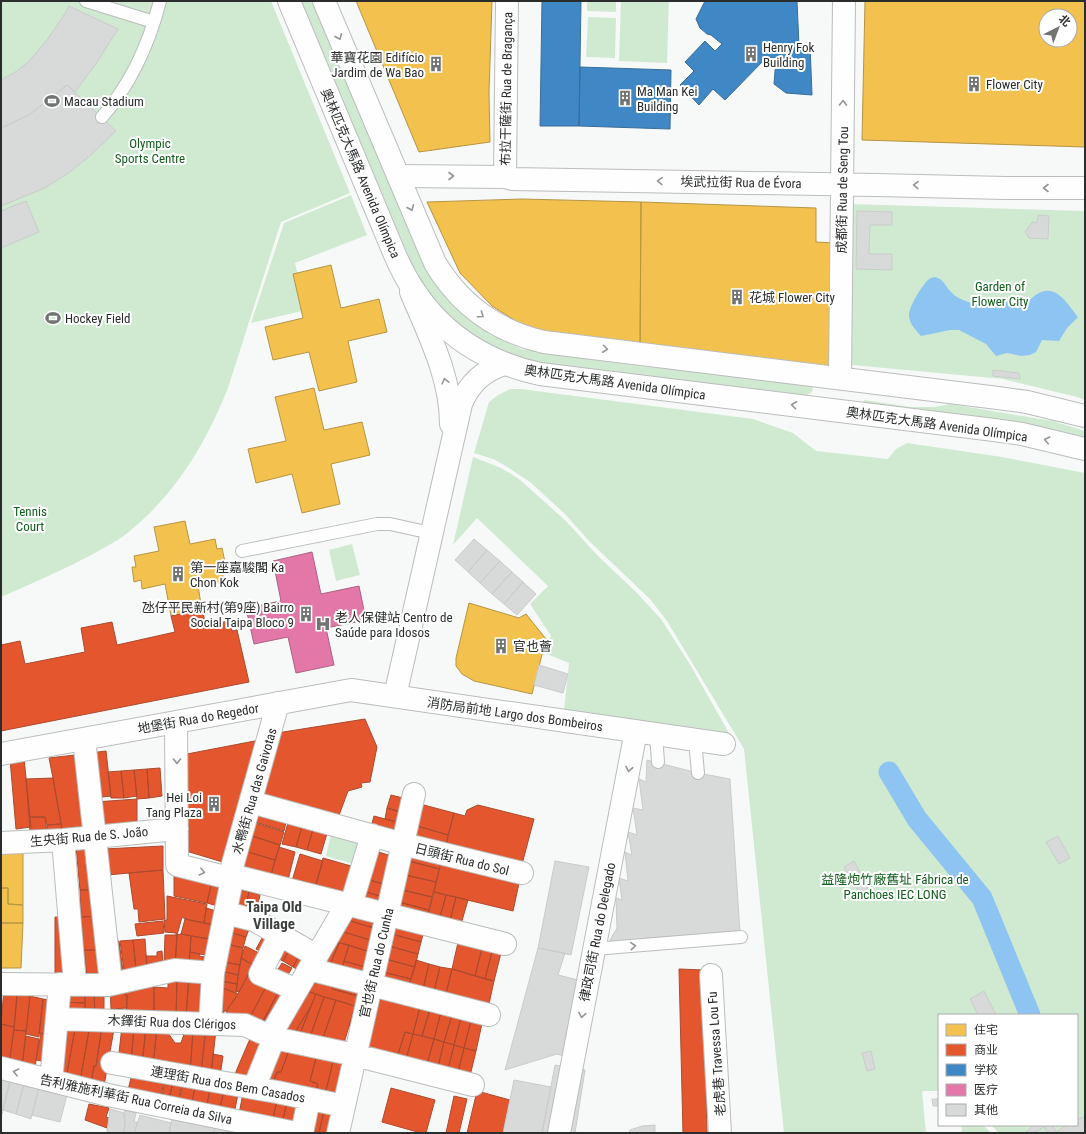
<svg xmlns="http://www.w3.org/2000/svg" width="1086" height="1134" font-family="'Roboto Condensed','Noto Sans SC',sans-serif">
<rect width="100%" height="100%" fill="#f7f9f9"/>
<path fill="#d0ead1" d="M1,1H271L350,193L281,222L228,388C206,443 177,492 131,530C121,539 107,546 95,553C65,569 33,583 1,597Z
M300,1H314L446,297L460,312L491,335L522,349L565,356L647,367L807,381L812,385L813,389L811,393L806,395L566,367L517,359L486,344L454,320L438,305L423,285L410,262Z
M587,1H616V12L587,11Z
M621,1H669L667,63L619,61Z
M588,17L616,18L615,58L586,57Z
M351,195L367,235L295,263L306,310L251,323L284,223Z
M851,204L1085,211V400L1077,397L1003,379L852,365Z
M510,389H521L753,419L793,433L816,451L888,459L896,449L907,443L1002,457L1085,473V1133H997L996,1130L991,1125H1077V1015H939V1091H922L926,1133H784L744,749L667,621L650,599L589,541L565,514L530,482L504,465L493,459L474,453L489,402L498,395Z
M864,400L910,407H935L950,404L1053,421L1085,431V437L1004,422L863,405Z
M473,457L501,468L519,479L566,521L598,556L636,592L661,619L691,666L729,733L564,710L569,663L544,653L551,636L530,604L548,586L477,518L453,545Z
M352,544L360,575L336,581L329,550Z
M333,825L366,834L357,865L326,856Z
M961,1125H983L991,1133H962Z"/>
<path fill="#8dc4f1" d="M935,277C944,279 945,286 951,292C960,302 977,304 989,307L999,297C1005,299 1020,305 1026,302C1031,300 1034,295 1039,293C1057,284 1068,305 1078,317L1067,328L1059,341L1042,340L1036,352L1030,355L1021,356L1007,353L996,356L986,344L959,330H950L921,336C916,330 909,324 909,315C909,306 923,284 929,279C931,278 933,277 935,277Z"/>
<path fill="#f2c14e" stroke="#b69544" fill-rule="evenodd" d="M356,1H492L489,93L490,142L419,152Z
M865,1H1085V147L862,140ZM1046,16H1070V40H1046Z
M522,199L641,202L640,351L533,329L516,321L492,306L460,273L427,202Z
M641,202L816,208V242L835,243L832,373L640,351Z
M331,265L341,308L379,299L387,332L348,341L357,382L319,391L309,352L273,360L265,327L303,318L293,274Z
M314,388L324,430L362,422L370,455L331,464L340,504L302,513L292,474L256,483L248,449L286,441L275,397Z
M185,521L190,544L215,539L217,549L222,548L225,562L220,563L224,581L198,586L202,610L171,616L165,584L142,589L141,580L134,582L132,567H136L134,556L159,551L154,527Z
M469,603L519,618L526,614L546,639L532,694L474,681L462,674L456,666V658Z
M1,848L23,849V905L8,904V888H1Z
M1,888H8V904L23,905V923H1Z
M1,923H23L21,968H1Z"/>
<path fill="#e4572e" stroke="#ac4a2e" d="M202,610L206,625L230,621L232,631L237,630L249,682L1,731V645L20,641L25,664L85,652L81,628L112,622L117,645L175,632L171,616Z
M365,719L377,747L370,782L361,783L362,787L348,791L338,818L259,797L277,733Z
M260,740L226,863L186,851L187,754Z
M106,751L111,796L94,798L90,753Z
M84,754L89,825L62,829L53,778L49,758Z
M24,758L31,827L16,829L10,759Z
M160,768L162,796L149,798L147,769Z
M147,769L149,798L137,799L134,770Z
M134,770L137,796L124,798L121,771Z
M121,771L124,798H111L108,772Z
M53,778L61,824L47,825L45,817H29L26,779Z
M391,795L411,800L407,814L387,808Z
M137,799V824L98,827L95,802Z
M420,804L454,813L448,835L414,825Z
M478,805L534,819L521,868L445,850L454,813L465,816L467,810Z
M387,808L407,814L404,824L385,819Z
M259,809L287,818L284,831L255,822Z
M374,816L404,824L401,836L371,827Z
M29,817H45L47,834H30Z
M289,819L303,823L296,847L282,844Z
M255,823L284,832L280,845L251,836Z
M303,823L314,826L307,850L296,847Z
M61,824L63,833L47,834V825Z
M414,825L448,835L445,850L409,841Z
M314,826L328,830L321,854L307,850Z
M253,836L280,845L275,860L248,852Z
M93,845L97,890H80L76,846Z
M163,846V870L107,875L104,849Z
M408,846L443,855L439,869L405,860Z
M279,847L295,852L288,880L271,875Z
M372,850L398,858L390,886L363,878Z
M248,852L275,860L271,875L244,866Z
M300,854L323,861L315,888L292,881Z
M443,855L521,874L513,911L434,892Z
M323,858L358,868L349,899L315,888Z
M405,860L439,869L436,882L401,874Z
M163,870L165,919L139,922L138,909H134L129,873Z
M174,874L211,885L207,903L174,896Z
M401,874L436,882L432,897L398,889Z
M362,878L390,886L387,898L359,890Z
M211,885L225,889L221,907L207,903Z
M398,889L432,897L429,910L395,901Z
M80,890H97L99,916L81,917Z
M240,890L249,892L245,910L236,908Z
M359,890L387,898L384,910L356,901Z
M249,892L260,895L256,912L245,910Z
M434,892L446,895L438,925L426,922Z
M446,895L456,897L448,928L438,925Z
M167,896L207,904L204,923L185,919L182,917L177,935H176V933L165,932L164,920H167Z
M456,897L468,900L459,931L448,928Z
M395,901L429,910L426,922L391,913Z
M206,908L220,912L217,926L204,923Z
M352,908L383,917L380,930L344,919Z
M99,916L102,950H84L81,917Z
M55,917H62L64,975H55Z
M230,918L251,924L246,937L226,931Z
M185,919L219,926L215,940L181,934Z
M344,919L380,930L377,942L337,930Z
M391,919L425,927L421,942L388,933Z
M163,921L164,933L137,936L135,924Z
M337,930L377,942L373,953L331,940Z
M226,931L246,937L243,948L222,943Z
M266,931L267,955L256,949Z
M388,933L421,942L418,954L385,945Z
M181,934L191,936L189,967L175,966L177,935Z
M165,935H177L175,966L164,965Z
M191,936L215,940L210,956L190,952Z
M459,938L483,944L475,976L452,969Z
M145,939L147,968L136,969L133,940Z
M133,940L136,969L124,970L120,941Z
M331,940L339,943L327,972L314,968Z
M119,941L123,971H112L108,942Z
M282,941L292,946L283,961L273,956Z
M222,943L243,948L240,965L219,961Z
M339,943L349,945L340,975L327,972Z
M483,944L493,948L485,979L475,976Z
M349,945L373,953L369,968L344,961Z
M385,945L418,954L415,967L382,958Z
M245,946L267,957L260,969L241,958Z
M292,946L301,952L293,967L283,961Z
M493,948L502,949L494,981L485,979Z
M84,950H102L104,977H87Z
M162,951L163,965L147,968L146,956H157V952Z
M190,952L200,954L199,956L210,958L207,968L189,967Z
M301,952L302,972L293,967Z
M241,958L260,969L257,978L248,975L239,992L236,991Z
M382,958L415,967L411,979L379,971Z
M416,960L429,964L421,997L407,993Z
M219,961L240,965L238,975L217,970Z
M344,961L369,968L365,983L340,975Z
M282,963L292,968L284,981L274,976Z
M429,964L440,967L432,999L421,997Z
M440,967L452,969L444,1002L432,999Z
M452,969L494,981L487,1013L444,1002Z
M679,969L704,970L707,1133H683Z
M217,970L238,975L237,984L216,980Z
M379,971L411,979L407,993L375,984Z
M312,973L335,979L332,989L362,997L355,1028L349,1026L355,1006L324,997L301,989Z
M189,975L201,979L199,1018L186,1017Z
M248,975L268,983L248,1021L226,1012L238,994Z
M177,977L176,1017H154V987L168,988V982Z
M177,977L189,978L186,1017H176Z
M335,979L365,987L362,997L332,989Z
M216,980L237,984L236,993L215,985Z
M268,983L280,989L262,1024L248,1021Z
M110,985H126L125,995H127V1008L111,1009Z
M126,985L154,987V1017H126L127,995H125Z
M215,985L238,994L226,1011H224L222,1018Z
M281,987L291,991L271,1030L260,1026Z
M4,989L17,995L14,1027L1,1024Z
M301,989L316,994L311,1006L291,1038L277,1032Z
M373,990L421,1003L413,1034L405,1032L396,1061L358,1051Z
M94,991L95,1017H85V992Z
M94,991L104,992V1017H95Z
M85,992V1003L62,1002L63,993Z
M316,994L324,997L309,1040L299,1036Z
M17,995L30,996L26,1031L14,1030Z
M30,996L43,999L39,1037L26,1034Z
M324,997L336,1000L321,1044L309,1040Z
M43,999L57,1001L51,1035L39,1033Z
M336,1000L355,1006L344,1043L321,1044Z
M62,1002L85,1003V1017L61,1016Z
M421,1003L431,1006L422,1036L413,1034Z
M311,1006L299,1036H293Z
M431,1006L442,1008L434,1039L422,1036Z
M442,1008L453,1012L444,1042L434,1039Z
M453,1012L462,1014L454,1045L444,1042Z
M462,1014L472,1017L464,1048L454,1045Z
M472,1017L483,1019L476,1051L464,1048Z
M62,1022L76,1024L66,1078L53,1074Z
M1,1024L14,1027L9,1064L1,1063Z
M76,1024L90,1025L80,1081L66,1078Z
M90,1025L102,1027L96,1066H94L91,1083L80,1081Z
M122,1026L134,1028L131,1063L118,1062Z
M134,1026L146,1027L142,1065L131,1063Z
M102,1027L114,1029L104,1086L91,1083L94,1066H96Z
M146,1027L157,1028L153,1066L142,1065Z
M157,1028L166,1030L175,1043H181L184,1034L193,1031L190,1073L153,1066Z
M14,1030L26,1031L22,1066L9,1064Z
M206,1030H216L211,1075L201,1073Z
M193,1031L205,1032L201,1073H190Z
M253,1032L262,1038L244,1083L233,1079L240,1062Z
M405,1032L413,1034L405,1063L396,1061Z
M41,1033L51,1035L47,1062L36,1060Z
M413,1034L434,1039L426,1068L405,1063Z
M26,1036L39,1039L35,1068L22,1066Z
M434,1039L444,1042L437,1071L426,1068Z
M444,1042L454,1045L447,1074L437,1071Z
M276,1043L290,1048L281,1072H277L272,1086L258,1084Z
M454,1045L464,1048L457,1077L447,1074Z
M290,1048L317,1054L310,1081L318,1084L314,1096L272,1086L277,1072H281Z
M464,1048L476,1051L469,1080L457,1077Z
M213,1054L223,1056L220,1076L211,1075Z
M317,1054L334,1058L324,1098L314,1096L318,1084L310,1081Z
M334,1058L345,1060L335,1100L324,1098Z
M133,1070L165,1076L160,1101L127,1094Z
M166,1076L174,1078L168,1103L161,1101Z
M174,1078L183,1080L177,1105L168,1103Z
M184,1079L196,1082L191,1107L178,1105Z
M196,1082L211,1084L206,1110L191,1107Z
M211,1084L225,1086L219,1112L206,1110Z
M225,1086L239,1089L234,1114L219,1112Z
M244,1088L278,1097L272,1122L239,1114Z
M391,1088L435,1100L426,1133H421L382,1122Z
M477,1091L510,1100L503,1133H467Z
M454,1096L467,1099L459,1133H446Z
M278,1097L288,1099L282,1123L272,1122Z
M288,1099L307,1103L300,1128L282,1123Z
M310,1103L325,1106L319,1133L304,1129Z
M89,1104L109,1108L106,1117L109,1118L107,1128L85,1120Z
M325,1106L336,1109L330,1133H319Z"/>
<path fill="#3f88c5" stroke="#396d97" d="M542,1H581L579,126H540Z
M705,1H797L799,46L810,45L812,95L786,93L774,84L776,59L767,57L725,100L713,89L699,105L680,85L694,71L685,62L705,41L715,51L722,44L711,35L707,34L700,28L696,19Z
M580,67L671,70L670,129L579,126Z"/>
<path fill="#e377a8" stroke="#ac6183" d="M312,552L321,594L359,586L366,620L326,628L334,665L296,673L288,637L254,644L246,608L281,601L273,561Z"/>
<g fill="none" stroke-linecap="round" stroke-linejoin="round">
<path stroke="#8dc4f1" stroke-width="21" d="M889,772L917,819L982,898L1030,1015"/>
</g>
<path fill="#d8d9d9" stroke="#cacccc" d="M69,6L118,29L98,61L75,92L67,85L29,115L1,128V80L17,71L27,63L37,52L49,37L64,15Z
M67,85L116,131L91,155L70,172L45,188L1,206V128L29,115Z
M26,201L39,232L1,248V211Z
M857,211L892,212V225H870L869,254H892V270L856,269Z
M1038,215L1049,216L1048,239L1029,238L1025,232L1032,222L1037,223Z
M993,370L1019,373L1020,379L993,376Z
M474,539L487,550L468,572L455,560Z
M487,550L500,561L480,583L468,572Z
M500,561L512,572L492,594L480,583Z
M512,572L523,582L504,604L492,594Z
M523,582L536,594L517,615L504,604Z
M539,665L568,674L563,693L534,685Z
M647,760L698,773L730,779L740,933L674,936L609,942L617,928L616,898L622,900L619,878L628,881L625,852L632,855L628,832L637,835L633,808L643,810L639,779L646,782Z
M1058,836L1070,858L1059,864L1046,842Z
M555,861L589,867L571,955L538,948Z
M854,861L869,889L860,894L844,867Z
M538,948L565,953L558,975L582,981L568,1057L557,1054L505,1070Z
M984,991L996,1015H978L970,999Z
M871,1051L875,1069L867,1071L862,1053Z
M555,1065L565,1067L553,1133H542Z
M573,1068L585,1070L575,1133H562Z
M1,1078L10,1081L2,1114H1Z
M514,1080L551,1087L542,1133H503Z
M10,1081L24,1084L16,1114L3,1110Z
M24,1084L39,1087L31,1119L16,1114Z
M39,1087L67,1095L60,1122L32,1115Z
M932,1099H939V1106H933Z
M110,1109L124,1113L125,1125L123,1133H108L107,1132Z
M125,1110L136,1113L134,1122H138L134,1133H123L125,1125L124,1113Z
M140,1115L171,1123L169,1133H134Z
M1085,1116V1133H1058L1057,1131L1068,1125H1077V1120Z
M172,1119L215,1128L213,1133H169Z
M655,1125V1133H629L630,1130L642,1126Z
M1029,1125H1052L1057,1133H1048L1044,1127L1034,1133H1027L1026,1132L1031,1128Z
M215,1128L229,1132V1133H213Z"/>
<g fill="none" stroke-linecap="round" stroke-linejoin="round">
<g stroke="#bbbcbc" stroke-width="14">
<path id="lane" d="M86,1L154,22
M102,117C131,84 149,44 160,1
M242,551L377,524H390L431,533
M656,734L658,762
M695,740L698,773
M594,949L741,937"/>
</g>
<g stroke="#bbbcbc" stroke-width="24">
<path id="street" d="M398,176L505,177L512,179L876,185L1005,188H1085
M505,177L507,1
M411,292C429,335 451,377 451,424
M840,378L844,1
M395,696L461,404C469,384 484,370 505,364
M176,722L177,865L229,878L278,703
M84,739L111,984
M1,754L351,690L724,744
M251,802L403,844L522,873
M63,840L75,984
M1,843L63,840L177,829
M231,875L505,944
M351,905L372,835
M226,913L254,920L317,956
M280,934L260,974L297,990
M309,969L489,1015
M711,975L720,1133
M1,984L108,985L175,970L213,973
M57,1019L245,1025L274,1038L355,1055L473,1085
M210,1024L213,973L233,875
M270,1036L347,904
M112,1063L277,1092L344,1106
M1,1068L108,1095L296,1133
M52,1071L60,984
M254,1088L274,1038
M302,1133L309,1099
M338,1133L414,794
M559,1133L636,731"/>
</g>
<g stroke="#bbbcbc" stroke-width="24">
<path id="primary" d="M289,1L395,255C423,320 471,359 540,374L994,430L1022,434L1085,449
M324,1L435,263C460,305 496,331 544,342L998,398L1027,402L1085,416"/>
</g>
<use href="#lane" stroke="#fefefe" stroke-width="12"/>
<use href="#street" stroke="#fefefe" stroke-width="22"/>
<use href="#primary" stroke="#fefefe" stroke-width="22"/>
</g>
<defs><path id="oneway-chevron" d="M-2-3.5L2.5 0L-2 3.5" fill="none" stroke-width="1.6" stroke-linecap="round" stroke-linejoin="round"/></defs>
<g stroke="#949696">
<use href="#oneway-chevron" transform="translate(339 37) rotate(67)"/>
<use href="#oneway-chevron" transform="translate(843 103) rotate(-89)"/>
<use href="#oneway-chevron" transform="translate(451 176)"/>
<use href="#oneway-chevron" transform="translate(660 181) rotate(-179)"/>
<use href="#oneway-chevron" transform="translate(916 185) rotate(-179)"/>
<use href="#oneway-chevron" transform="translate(1046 188) rotate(-180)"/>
<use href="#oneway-chevron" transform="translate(411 208) rotate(67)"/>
<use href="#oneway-chevron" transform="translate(481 315) rotate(35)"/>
<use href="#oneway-chevron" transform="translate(605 349) rotate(7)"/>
<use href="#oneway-chevron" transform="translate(445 381) rotate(-104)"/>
<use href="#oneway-chevron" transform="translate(794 405) rotate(-173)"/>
<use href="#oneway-chevron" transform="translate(1047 440) rotate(-167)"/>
<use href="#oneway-chevron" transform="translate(177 761) rotate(90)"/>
<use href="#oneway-chevron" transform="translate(629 769) rotate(101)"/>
<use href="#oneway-chevron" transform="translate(202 872) rotate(14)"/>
<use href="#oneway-chevron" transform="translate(633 946) rotate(-5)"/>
<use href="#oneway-chevron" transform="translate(582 1015) rotate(101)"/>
<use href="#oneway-chevron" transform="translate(16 1072) rotate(-166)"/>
</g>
<defs>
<g id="building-bare" transform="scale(1.2)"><path d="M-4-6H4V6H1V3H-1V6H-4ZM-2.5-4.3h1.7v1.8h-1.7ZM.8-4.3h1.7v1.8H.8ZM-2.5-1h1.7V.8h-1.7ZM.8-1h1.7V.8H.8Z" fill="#727474" stroke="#fff" stroke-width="2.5" paint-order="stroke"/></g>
<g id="stadium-bare" transform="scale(1.2)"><path d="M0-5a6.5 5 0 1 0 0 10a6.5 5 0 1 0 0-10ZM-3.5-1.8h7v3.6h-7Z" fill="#727474" stroke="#fff" stroke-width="2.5" paint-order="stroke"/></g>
<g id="hospital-bare" transform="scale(1.2)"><path d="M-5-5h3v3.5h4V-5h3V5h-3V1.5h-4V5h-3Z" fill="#727474" stroke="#fff" stroke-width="2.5" paint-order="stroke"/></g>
</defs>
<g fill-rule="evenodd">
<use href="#building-bare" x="751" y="54"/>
<use href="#building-bare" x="436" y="64"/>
<use href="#building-bare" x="974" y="84"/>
<use href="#building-bare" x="625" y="98"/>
<use href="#stadium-bare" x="52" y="101"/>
<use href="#building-bare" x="737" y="297"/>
<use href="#stadium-bare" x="53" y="318"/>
<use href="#building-bare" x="178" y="574"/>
<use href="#building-bare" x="306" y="614"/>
<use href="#hospital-bare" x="323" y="624"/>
<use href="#building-bare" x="501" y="646"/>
<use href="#building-bare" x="214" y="804"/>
</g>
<g text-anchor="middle" stroke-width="4" stroke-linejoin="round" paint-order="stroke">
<g font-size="13" fill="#2b2d2d" stroke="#fff" text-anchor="start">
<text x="763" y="52">Henry Fok<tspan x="763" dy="15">Building</tspan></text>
<text x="424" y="62" text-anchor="end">華寶花園 Edifício<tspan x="424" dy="15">Jardim de Wa Bao</tspan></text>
<text x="986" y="89">Flower City</text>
<text x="637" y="96">Ma Man Kei<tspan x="637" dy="15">Building</tspan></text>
<text x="64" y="106">Macau Stadium</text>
<text x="749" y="302">花城 Flower City</text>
<text x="65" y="323">Hockey Field</text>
<text x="190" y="572">第一座嘉駿閣 Ka<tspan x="190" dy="15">Chon Kok</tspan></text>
<text x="294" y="612" text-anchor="end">氹仔平民新村(第9座) Bairro<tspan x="294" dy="15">Social Taipa Bloco 9</tspan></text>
<text x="335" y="622">老人保健站 Centro de<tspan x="335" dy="15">Saúde para Idosos</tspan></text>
<text x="513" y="651">官也薈</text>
<text x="202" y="802" text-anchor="end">Hei Loi<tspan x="202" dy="15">Tang Plaza</tspan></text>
</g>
<g font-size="13" fill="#2b2d2d" stroke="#fff">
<text transform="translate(506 89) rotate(-89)" y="5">布拉干薩街 Rua de Bragança</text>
<text transform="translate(361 173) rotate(67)" y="5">奧林匹克大馬路 Avenida Olímpica</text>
<text transform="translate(741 182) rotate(1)" y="5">埃武拉街 Rua de Évora</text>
<text transform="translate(842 190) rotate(-89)" y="5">成都街 Rua de Seng Tou</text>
<text transform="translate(615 382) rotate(8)" y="5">奧林匹克大馬路 Avenida Olímpica</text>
<text transform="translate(937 424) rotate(8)" y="5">奧林匹克大馬路 Avenida Olímpica</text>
<text transform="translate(515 714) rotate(8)" y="5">消防局前地 Largo dos Bombeiros</text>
<text transform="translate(198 718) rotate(-10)" y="5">地堡街 Rua do Regedor</text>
<text transform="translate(254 791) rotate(-74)" y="5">水鴨街 Rua das Gaivotas</text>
<text transform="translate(89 836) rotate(-5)" y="5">生央街 Rua de S. João</text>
<text transform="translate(462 859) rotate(14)" y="5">日頭街 Rua do Sol</text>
<text transform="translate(597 932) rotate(-79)" y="5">律政司街 Rua do Delegado</text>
<text transform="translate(376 963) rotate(-77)" y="5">官也街 Rua do Cunha</text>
<text transform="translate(172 1022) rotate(2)" y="5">木鐸街 Rua dos Clérigos</text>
<text transform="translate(716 1054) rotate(-94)" y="5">老虎巷 Travessa Lou Fu</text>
<text transform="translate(228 1084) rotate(10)" y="5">連理街 Rua dos Bem Casados</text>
<text transform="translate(136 1099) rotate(12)" y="5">告利雅施利華街 Rua Correia da Silva</text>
</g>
<g font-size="13" fill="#105d1c" stroke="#fff">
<text x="150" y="148">Olympic<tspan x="150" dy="15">Sports Centre</tspan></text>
<text x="1000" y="291">Garden of<tspan x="1000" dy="15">Flower City</tspan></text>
<text x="30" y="516">Tennis<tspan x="30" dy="15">Court</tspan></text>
<text x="895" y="884">益隆炮竹廠舊址 Fábrica de<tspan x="895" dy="15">Panchoes IEC LONG</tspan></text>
</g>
<g font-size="15" font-weight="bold" fill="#3e4141" stroke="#fff">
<text x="274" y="912">Taipa Old<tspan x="274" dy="17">Village</tspan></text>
</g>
</g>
<rect width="1086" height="1134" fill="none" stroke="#2b2d2d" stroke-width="4"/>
<rect x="938" y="1014" width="140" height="112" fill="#ffffff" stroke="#aaabab"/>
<rect x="946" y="1024" width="20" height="12" fill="#f2c14e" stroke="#aaabab"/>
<text x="974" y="1034" font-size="12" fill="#2b2d2d">住宅</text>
<rect x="946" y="1044" width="20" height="12" fill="#e4572e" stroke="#aaabab"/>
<text x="974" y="1054" font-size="12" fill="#2b2d2d">商业</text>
<rect x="946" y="1064" width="20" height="12" fill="#3f88c5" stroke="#aaabab"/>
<text x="974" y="1074" font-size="12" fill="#2b2d2d">学校</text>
<rect x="946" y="1084" width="20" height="12" fill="#e377a8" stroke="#aaabab"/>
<text x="974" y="1094" font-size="12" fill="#2b2d2d">医疗</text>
<rect x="946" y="1104" width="20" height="12" fill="#d8d9d9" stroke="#aaabab"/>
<text x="974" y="1114" font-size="12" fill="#2b2d2d">其他</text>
<g transform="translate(1058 28) rotate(42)"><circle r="19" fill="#ffffff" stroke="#aaabab"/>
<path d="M0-3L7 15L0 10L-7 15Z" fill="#727474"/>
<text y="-6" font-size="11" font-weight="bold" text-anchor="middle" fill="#2b2d2d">北</text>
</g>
</svg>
